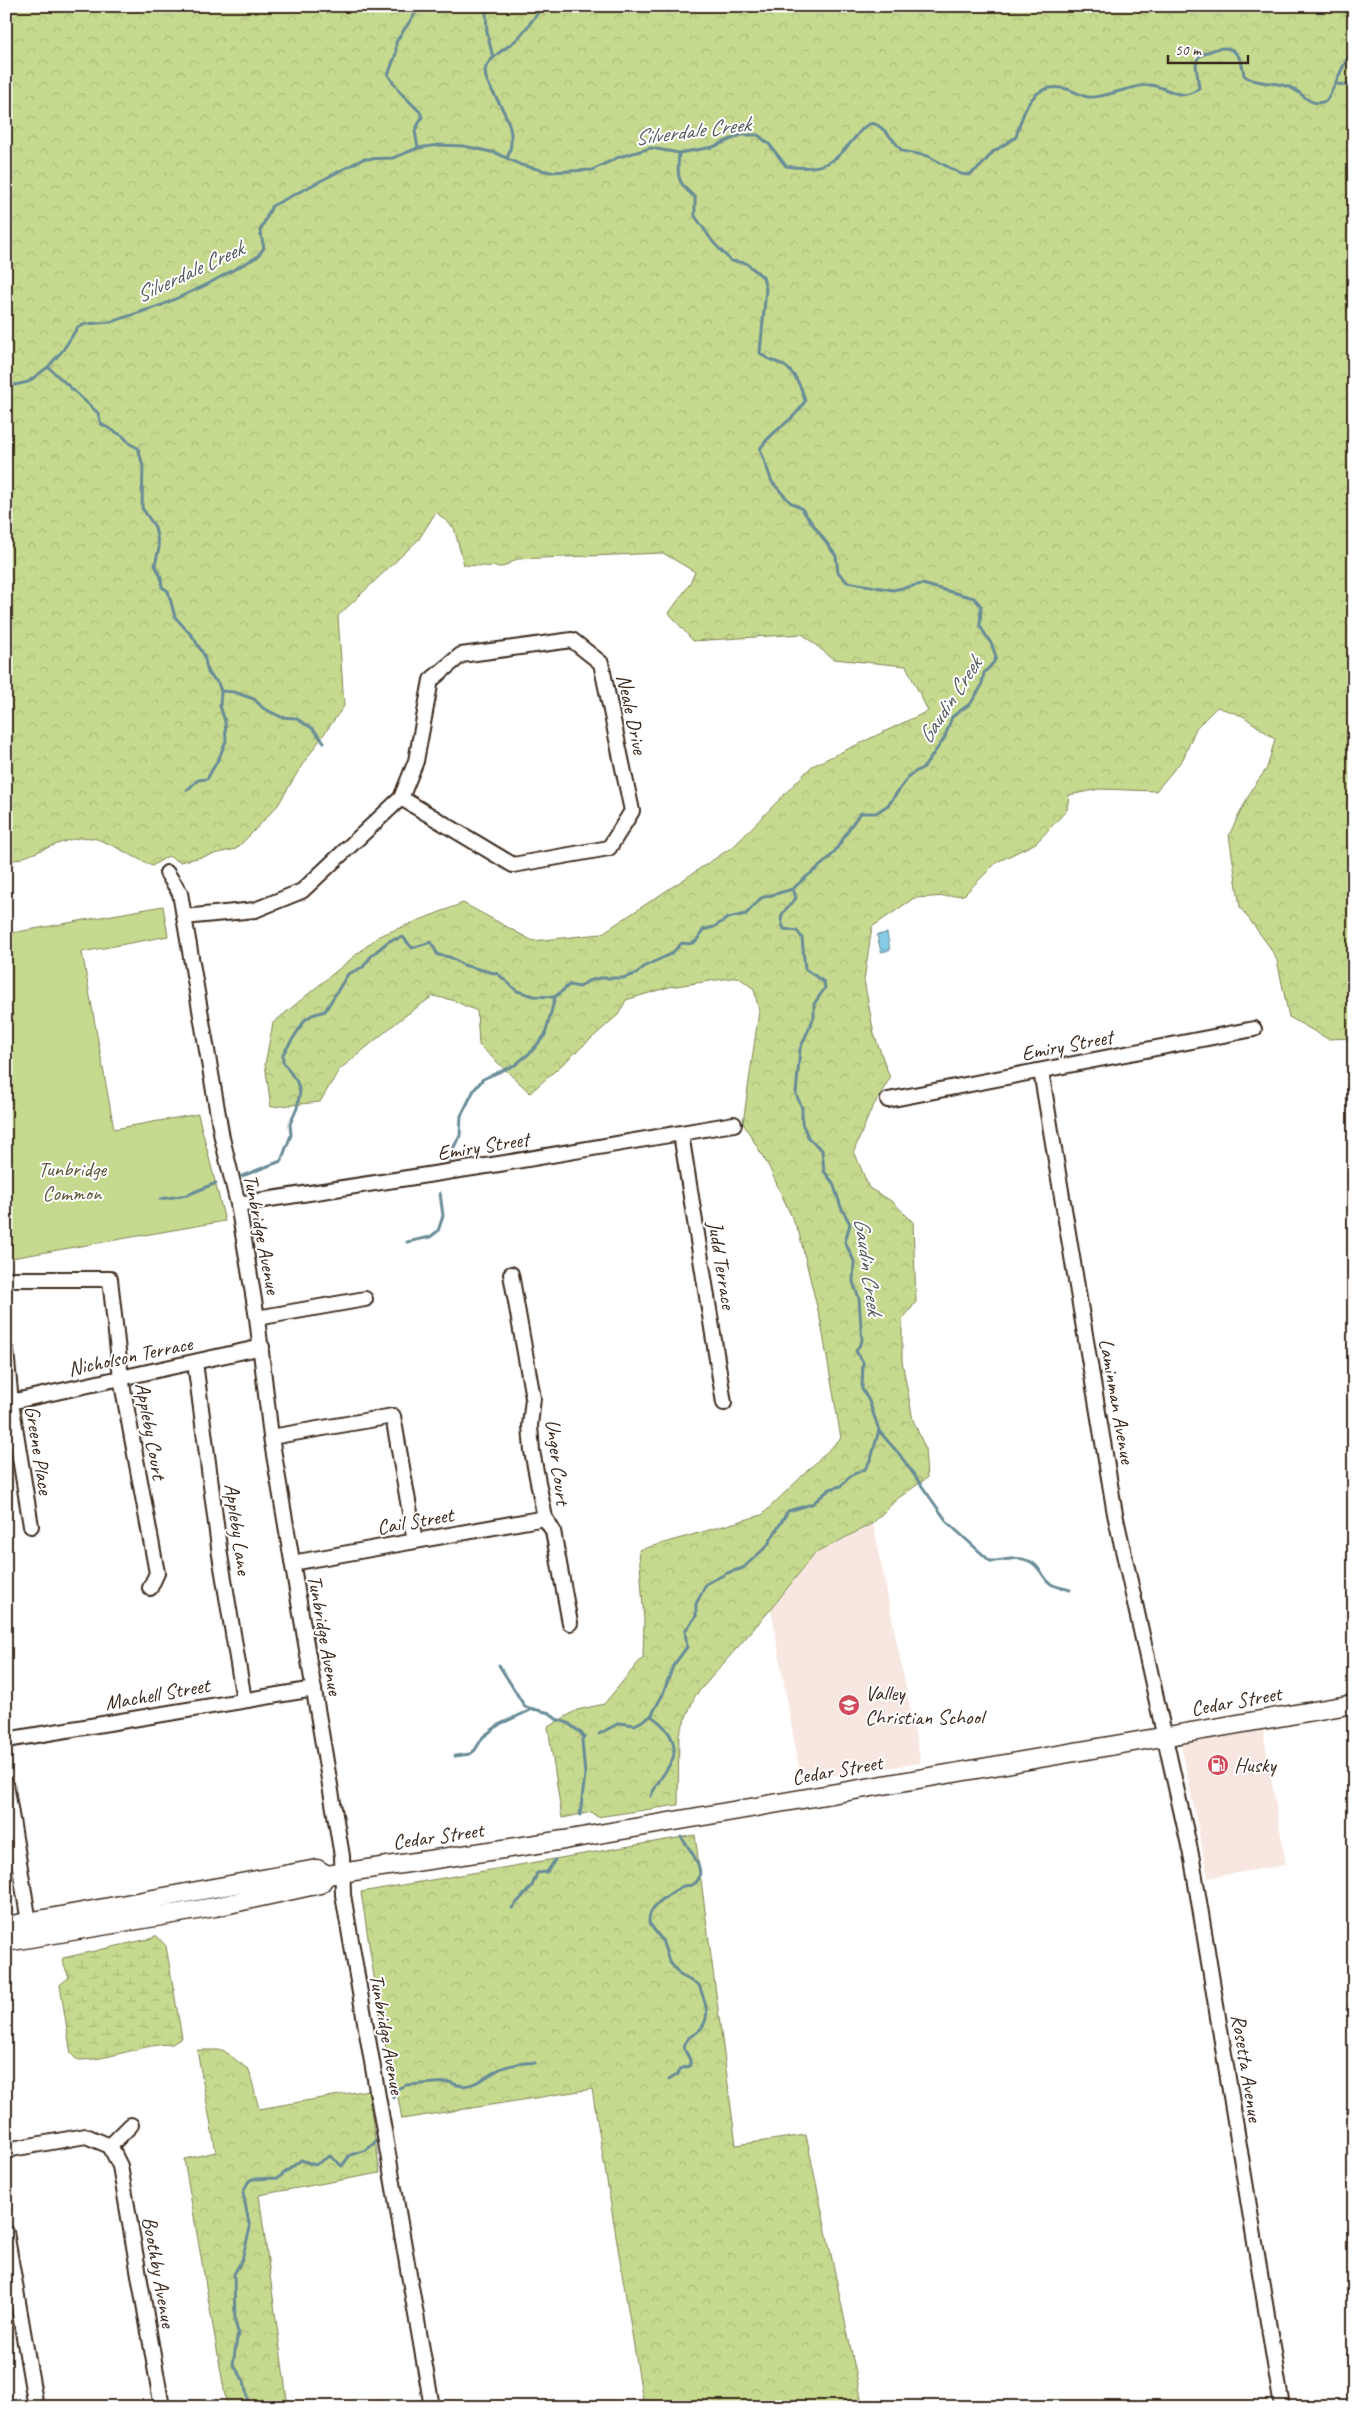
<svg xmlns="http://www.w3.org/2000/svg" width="1360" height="2413" font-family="Caveat,sans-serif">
<defs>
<pattern id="forest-crowns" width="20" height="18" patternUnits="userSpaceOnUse" patternTransform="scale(1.25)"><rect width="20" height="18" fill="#c6da8f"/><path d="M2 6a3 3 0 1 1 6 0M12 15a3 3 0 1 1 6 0" fill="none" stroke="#abbb7b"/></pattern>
<pattern id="wetland-marsh" width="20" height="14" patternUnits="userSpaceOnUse" patternTransform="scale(1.25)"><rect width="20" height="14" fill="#c6da8f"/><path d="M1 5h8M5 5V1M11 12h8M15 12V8" fill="none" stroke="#abbb7b"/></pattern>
<pattern id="water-ripples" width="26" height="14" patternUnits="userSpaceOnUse" patternTransform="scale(1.25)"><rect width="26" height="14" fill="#87cde8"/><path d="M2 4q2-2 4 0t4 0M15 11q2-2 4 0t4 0" fill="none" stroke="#75b0c7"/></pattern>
</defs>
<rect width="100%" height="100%" fill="#fff"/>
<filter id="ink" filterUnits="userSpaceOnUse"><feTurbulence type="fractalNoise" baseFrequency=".02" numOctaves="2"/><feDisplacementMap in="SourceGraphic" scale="10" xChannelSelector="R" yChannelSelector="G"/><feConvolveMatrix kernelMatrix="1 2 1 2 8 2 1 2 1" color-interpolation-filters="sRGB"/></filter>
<g filter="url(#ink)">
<path fill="#f7e7e0" d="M873,1523L921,1763L801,1780L771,1609L816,1553Z
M1263,1730L1286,1865L1208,1878L1181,1744Z"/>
<path fill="url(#forest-crowns)" stroke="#808256" d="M6,6H1354V1038L1328,1039L1289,1017L1277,960L1269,946L1240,907L1229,835L1252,789L1267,768L1275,739L1243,716L1217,707L1196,728L1183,759L1156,791L1100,789L1069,795L1067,810L1036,843L997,862L964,895L914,898L872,927L864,980L874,1034L890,1078L871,1110L854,1151L869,1188L893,1202L913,1222L916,1302L902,1320V1361L913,1420L925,1448L927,1478L897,1499L873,1523L814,1554L771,1609L695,1696L679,1734L678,1805L597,1817L592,1812L562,1818L548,1727L577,1710L604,1704L643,1657L644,1621L639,1550L762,1515L841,1438L821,1323L799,1233L769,1167L743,1123L759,1011L754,989L738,977L669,987L626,1000L619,1014L530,1093L479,1045L477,1011L452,1000L433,996L402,1018L339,1070L320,1102L271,1107L265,1064L273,1023L379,936L463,903L533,941L601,934L734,846L812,766L928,711L906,666L833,659L802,634L693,641L669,613L689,585L695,572L663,553L517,559L503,567L464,565L454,528L436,512L419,539L338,616L344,706L302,765L278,805L252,833L236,849L180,862L168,856L152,866C140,860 103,839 92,838C67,834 32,858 6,862Z
M695,1835L736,2145L806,2135L863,2407H644L592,2089L402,2119L391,2059L384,2042L361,1892Z
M197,2050H223L249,2070L259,2109L368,2090L380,2173L259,2195L288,2407H227L184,2159L216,2152Z"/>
<path fill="url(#wetland-marsh)" stroke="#808256" d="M154,1936H157L166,1946L182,2038L172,2044C141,2044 111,2060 81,2060C76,2060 74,2057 71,2054L60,1985L69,1977L62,1961L63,1958L153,1938Z"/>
<path fill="#c6da8f" stroke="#808256" d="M163,906L168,936L82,952L114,1129L198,1114L225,1221L6,1259V934Z"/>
<path fill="url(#water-ripples)" stroke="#698c97" d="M887,933L890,950L881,952L877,935Z"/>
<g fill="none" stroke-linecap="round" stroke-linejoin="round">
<path stroke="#698c97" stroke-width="3" d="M483,6L486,9L487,32L493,58
M1337,84L1354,86
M418,148L415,131L422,117L420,112L400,92L388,75L396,54V42L420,6
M507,158C526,117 475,85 487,65C493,55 507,48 516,40C526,31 534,17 543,6
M48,367L98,413L101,424L123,436L130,444L138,448L143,466L142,508L155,527L159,548L155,565L161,577L162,587L168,591L175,617L193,637L204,655L208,673L218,683L221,691L220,706L225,721L226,741L219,758L207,779L198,780L187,790
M6,384L15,385L28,382L48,367L63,350L78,327L86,324L111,322L162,305L204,286L257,257L264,248L260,231L272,206L363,159L393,158L418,148L439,145L464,146L496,153L521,165L550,172L569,171L592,170L619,157L651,148L679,153L713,147L741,135H758L769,144L786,166C804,169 824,169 838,156C869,128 865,102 902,151L928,156L961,174L969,175L980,167L993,152L1016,137C1024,110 1032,80 1067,89C1074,91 1081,96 1088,97C1102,99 1132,85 1149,85C1166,85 1181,104 1199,88L1196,65L1198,57C1224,42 1240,44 1244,75C1255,85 1275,81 1289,87C1304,92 1308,108 1326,101C1337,84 1341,65 1354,49
M221,691L234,692L254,699L263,708L281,717L295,718L312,728L324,742
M449,1164L451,1152L460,1136L461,1116L474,1090L483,1079L515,1065L531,1052L545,1035L555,997
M242,1176L281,1161L291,1135L290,1124L297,1108L300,1092L297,1082L283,1062V1054L305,1020L312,1015L325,1011L348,974L363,967L372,955L389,941L403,937L412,948L431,942L438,955L450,957L463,965L498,974L517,991L534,996L555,997L569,985L580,987L588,981L600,978H623L636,974L645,966L671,954L682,943C695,946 697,941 703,930L714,927L728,918L746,914L761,898L793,889
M160,1199L187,1195L216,1183
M407,1242L430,1237L438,1231L443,1216L440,1193
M879,1431L900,1455L948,1523L990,1561C1003,1562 1016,1555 1029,1561C1040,1565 1042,1578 1051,1584C1056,1587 1064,1588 1070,1590
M499,1665L525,1707L550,1713L556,1719L568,1723L582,1734L584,1738
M651,1716C665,1725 678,1740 673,1758C670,1767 656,1783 651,1796
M599,1734L619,1723L635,1725L651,1716L663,1694L673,1666L687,1647L685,1631L696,1616V1604L706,1584L727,1573L743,1568L767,1546L788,1511L812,1504L830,1489L841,1486L850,1476L865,1469L871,1459L879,1430L869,1401L862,1389L863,1362L856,1351L862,1341L859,1298L853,1282L854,1261L845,1242L850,1224L841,1207L833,1183L824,1171L822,1150L809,1139L802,1123V1108L796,1094L800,1049L814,1017V1004L825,988L824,982L805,969L802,938L797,931L784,929C776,913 787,910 796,898L793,889C804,877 818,869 829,858C842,845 848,826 861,813H876L888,805L910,775L924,767L944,739L952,717L971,703L981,687L984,673L994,662L996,657L992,645L980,626L981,606L974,598L922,584L893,590L847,582L838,572L836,556L801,508L790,502L772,482L760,449C771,430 795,421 805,401C802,388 794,370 781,364C772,360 767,360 760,353L766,289L763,277L746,263L731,261L713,242L695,216V197C676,183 677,174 679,153
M455,1756L470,1754L475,1750L483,1737L500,1724L533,1709
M580,1815L585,1775L582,1740L585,1737
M512,1908L532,1886L537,1873L547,1872L555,1860
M669,2080L678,2074L680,2069L690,2066V2060L684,2048C685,2040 689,2037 696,2033C714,2020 705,2002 699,1985L680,1975L669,1961L662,1940L649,1923C649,1920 649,1915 651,1912C655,1903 672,1892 681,1887C684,1885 689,1886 692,1885C712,1875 688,1847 681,1837
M393,2098L397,2089L406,2085L450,2082C469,2093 484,2077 500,2069C509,2065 525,2062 535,2063
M249,2407L244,2381L233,2364L238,2332L235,2321L234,2274L242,2260L250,2228L243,2193L248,2182L252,2179L278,2178L301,2160L315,2165L330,2156L342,2166L350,2155L366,2150L379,2139"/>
<g stroke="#3b2a1e" stroke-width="18">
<path id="minor" d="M167,873L180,893L222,1138L238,1204L257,1318L271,1437L342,1856L343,1895L432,2407
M184,917L255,910L302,891L401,798L416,761L431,680L461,655L572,640L601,663L632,811L609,848L513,865L401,798
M1041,1071L1115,1514L1192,1859L1282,2407
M888,1100L1254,1029
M681,1134L724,1403
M238,1204L499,1164L734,1124
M511,1274L533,1398L530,1426L532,1451L545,1518L553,1531L570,1623
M6,1279H110L121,1378L157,1573L150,1588
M257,1318L365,1299
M6,1351L11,1402L31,1526
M195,1362L220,1555L244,1700
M6,1403L262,1347
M271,1437L393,1416L415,1541
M292,1563L545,1518
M6,1740L314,1689
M6,1784L29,1922
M110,2146L120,2166L162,2407
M110,2146L131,2125
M6,2150L86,2136L110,2146
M6,2232L36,2407"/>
</g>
<g stroke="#3b2a1e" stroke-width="21">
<path id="major" d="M6,1926L317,1869L327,1875L564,1840L1354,1704
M6,1942L215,1907L320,1884L327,1875"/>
</g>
<use href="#minor" stroke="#fff" stroke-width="14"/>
<use href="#major" stroke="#fff" stroke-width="18"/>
</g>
</g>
<defs>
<g id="school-disc" transform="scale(1.125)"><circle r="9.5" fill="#d1495b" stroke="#fff"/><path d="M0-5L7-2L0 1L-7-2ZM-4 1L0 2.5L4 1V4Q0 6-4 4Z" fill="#fff"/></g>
<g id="fuel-disc" transform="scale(1.125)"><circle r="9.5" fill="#d1495b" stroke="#fff"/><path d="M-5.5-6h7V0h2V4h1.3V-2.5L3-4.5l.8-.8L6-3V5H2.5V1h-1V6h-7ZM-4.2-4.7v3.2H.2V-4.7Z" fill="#fff"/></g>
</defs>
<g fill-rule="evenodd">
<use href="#school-disc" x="849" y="1705"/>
<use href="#fuel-disc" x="1218" y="1765"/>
</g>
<g text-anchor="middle" stroke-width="4" stroke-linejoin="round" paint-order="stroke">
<g font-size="21" fill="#3b2a1e" stroke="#fff">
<text transform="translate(632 714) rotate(78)" y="7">Neale Drive</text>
<text transform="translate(1067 1045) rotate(-11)" y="7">Emiry Street</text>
<text transform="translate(483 1146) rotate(-9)" y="7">Emiry Street</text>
<text transform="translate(262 1234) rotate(79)" y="7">Tunbridge Avenue</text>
<text transform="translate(722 1265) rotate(81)" y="7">Judd Terrace</text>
<text transform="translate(130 1356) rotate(-12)" y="7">Nicholson Terrace</text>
<text transform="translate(1117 1401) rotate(80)" y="7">Laminman Avenue</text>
<text transform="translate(151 1431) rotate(80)" y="7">Appleby Court</text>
<text transform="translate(39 1450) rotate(81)" y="7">Greene Place</text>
<text transform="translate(558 1462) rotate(83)" y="7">Unger Court</text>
<text transform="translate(415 1521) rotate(-10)" y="7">Cail Street</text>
<text transform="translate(238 1529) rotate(82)" y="7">Appleby Lane</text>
<text transform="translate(325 1635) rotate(80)" y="7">Tunbridge Avenue</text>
<text transform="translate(157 1694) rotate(-10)" y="7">Machell Street</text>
<text transform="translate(1236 1701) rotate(-10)" y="7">Cedar Street</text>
<text transform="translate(837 1770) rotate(-10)" y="7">Cedar Street</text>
<text transform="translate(438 1836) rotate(-8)" y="7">Cedar Street</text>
<text transform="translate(387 2034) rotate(80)" y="7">Tunbridge Avenue</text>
<text transform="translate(1247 2068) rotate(81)" y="7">Rosetta Avenue</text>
<text transform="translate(159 2272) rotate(80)" y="7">Boothby Avenue</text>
</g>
<g font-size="21" fill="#5e563a" stroke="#fff">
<text x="72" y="1176">Tunbridge<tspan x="72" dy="24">Common</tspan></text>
</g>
<g font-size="21" fill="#3b2a1e" stroke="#fff" text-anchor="start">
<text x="865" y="1700">Valley<tspan x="865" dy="24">Christian School</tspan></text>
<text x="1234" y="1772">Husky</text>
</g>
<g font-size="22" font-style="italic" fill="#525b5b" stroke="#fff">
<text transform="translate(692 130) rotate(-7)" y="8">Silverdale Creek</text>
<text transform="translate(189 271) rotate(-25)" y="8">Silverdale Creek</text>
<text transform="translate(949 700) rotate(-57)" y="8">Gaudin Creek</text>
<text transform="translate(869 1266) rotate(82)" y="8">Gaudin Creek</text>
</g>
</g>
<rect width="1360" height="2413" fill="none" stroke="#fff" stroke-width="25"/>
<rect x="12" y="12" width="1335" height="2388" fill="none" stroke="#3b2a1e" stroke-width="2" filter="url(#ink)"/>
<path d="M1168 55v8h80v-8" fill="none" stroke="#3b2a1e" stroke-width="2.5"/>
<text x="1175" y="55" font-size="15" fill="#3b2a1e" stroke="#ffffff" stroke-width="4" paint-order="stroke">50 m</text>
</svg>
